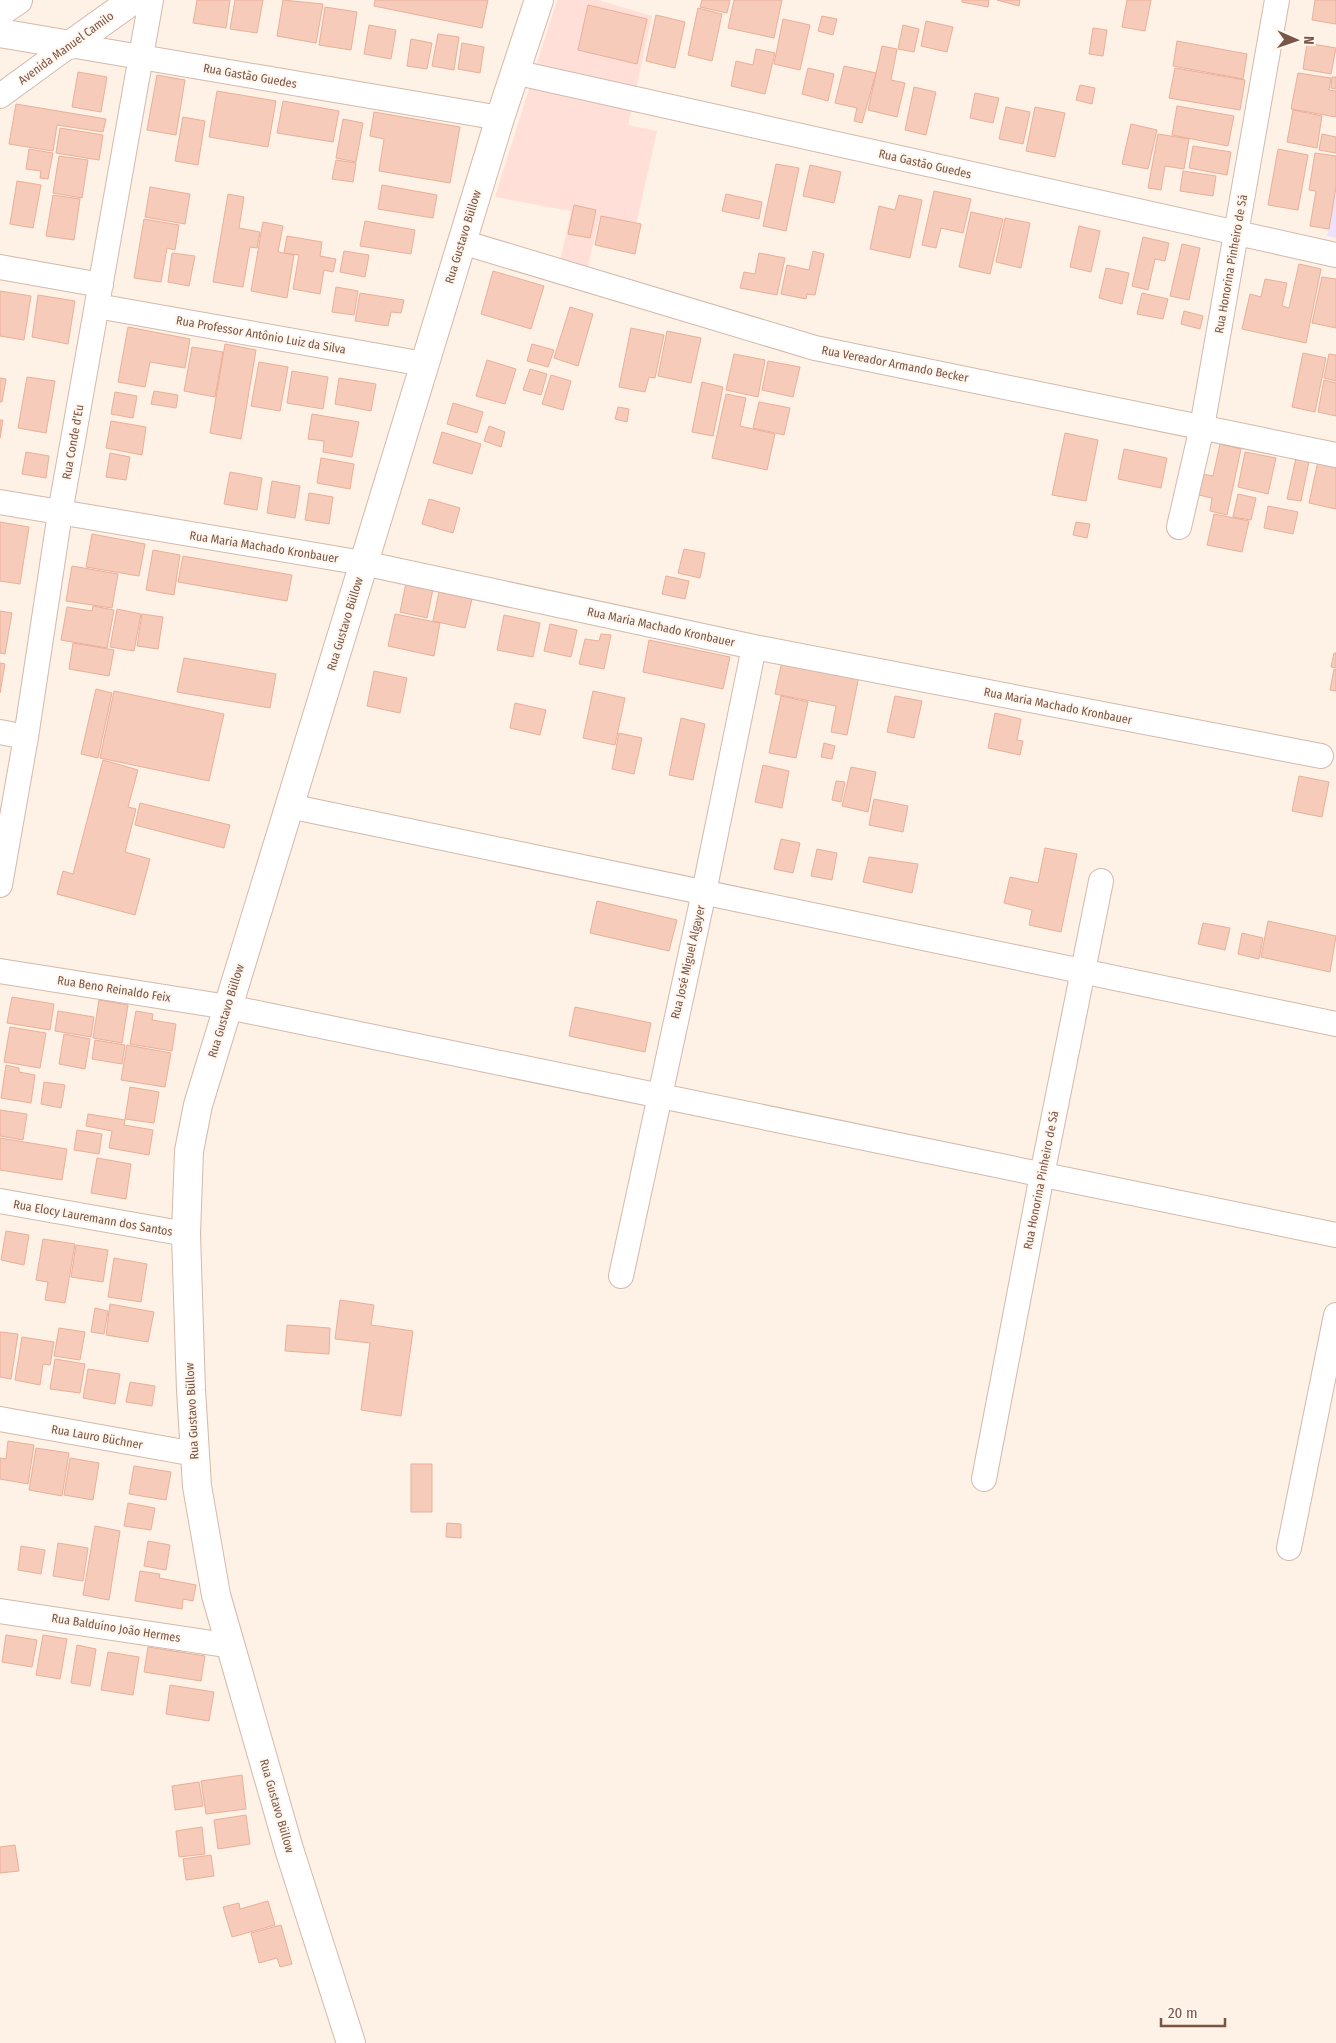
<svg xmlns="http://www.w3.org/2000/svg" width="1336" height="2043" font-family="'Fira Sans Condensed',sans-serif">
<rect width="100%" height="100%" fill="#fef1e5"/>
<path fill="#ffdfd8" d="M557,0H598L652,16L628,125L657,131L636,225L599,217L586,275L559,266L571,211L495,197Z"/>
<path fill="#eee1fa" d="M1336,192V238L1327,236Z"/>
<path fill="#f6cbba" stroke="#eaaf99" d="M197,0H230L226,28L193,23Z
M235,0H263L257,33L230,29Z
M283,0L323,4L316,43L277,36Z
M375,0H488L482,28L374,6Z
M702,0H730L727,13L700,7Z
M734,0H782L774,38L728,28Z
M962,0H989L988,7L962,2Z
M997,0H1020L1019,6Z
M1127,0H1151L1145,31L1122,27Z
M1315,0H1336V24L1312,20Z
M588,5L647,19L637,64L578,50Z
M325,7L357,12L351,50L319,45Z
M698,8L722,14L712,61L688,55Z
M656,15L685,22L675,68L646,61Z
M822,16L837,19L833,35L818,31Z
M783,19L810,25L800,70L774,64Z
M926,21L953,27L947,52L921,46Z
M369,25L396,30L391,59L364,54Z
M903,25L919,29L914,52L898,49Z
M1093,28L1107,30L1103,56L1089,54Z
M438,34L459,37L454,70L432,66Z
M411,39L432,43L427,69L407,66Z
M1177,41L1247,54L1243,79L1173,66Z
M462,43L484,47L480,73L458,69Z
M1307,43L1336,48L1331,74L1303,69Z
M882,46L897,49L891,80L905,83L897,117L868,110Z
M756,49L775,53L765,94L731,86L736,61L753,65Z
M844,66L876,73L862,123L854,121L857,108L835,103Z
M808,68L834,74L828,101L802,94Z
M1175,68L1245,80L1240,110L1169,98Z
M78,72L107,77L101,112L72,107Z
M1298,73L1331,78L1329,90L1336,91V117L1291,109Z
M157,75L185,80L176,135L147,130Z
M1332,77H1336V89L1331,88Z
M1080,85L1095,88L1092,104L1076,100Z
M914,87L936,92L926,135L905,130Z
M217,91L276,101L268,147L209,137Z
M975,93L999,98L993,123L970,118Z
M283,101L339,111L333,142L277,133Z
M16,104L106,119L103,132L57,125L53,151L9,144Z
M1177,106L1234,116L1228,146L1172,135Z
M1006,107L1030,112L1023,144L999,139Z
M1035,107L1065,113L1055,157L1026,151Z
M1293,110L1322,116L1317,148L1287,142Z
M374,112L460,127L450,183L379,171L384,139L370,136Z
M183,117L205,121L198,165L175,161Z
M343,119L363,123L356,162L336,158Z
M1131,124L1157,130L1148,169L1122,164Z
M60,128L103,135L99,160L56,153Z
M1158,134L1189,139L1184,169L1165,166L1161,190L1148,188Z
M1322,134L1336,137V153L1319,150Z
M1193,146L1231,152L1227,175L1189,168Z
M29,149L53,153L48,179L40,178L41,171L26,169Z
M1278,149L1308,155L1298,210L1268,205Z
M1315,153L1336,156V187L1329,229L1310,226L1316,191L1309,190Z
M59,156L88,160L82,198L53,193Z
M336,160L356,163L353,182L332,179Z
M776,164L799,168L786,231L763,226Z
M810,165L841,172L834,203L803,196Z
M1183,171L1216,176L1213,196L1180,191Z
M17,181L41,185L33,228L10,224Z
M382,185L437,195L433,218L378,209Z
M150,187L190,194L185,224L145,217Z
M934,191L971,199L963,233L941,228L936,248L922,245Z
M228,194L244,197L239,228L260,232L257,248L250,247L243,287L213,282Z
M726,194L762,202L759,219L722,211Z
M53,195L80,199L74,240L46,236Z
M899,195L922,200L910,258L870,249L879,206L895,210Z
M574,205L596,210L590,238L568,234Z
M971,212L1003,219L990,274L959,267Z
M601,216L641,224L635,254L595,245Z
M1005,218L1030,223L1021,268L996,262Z
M144,219L179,225L175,250L167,248L161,282L134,278Z
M365,221L415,230L411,254L360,246Z
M263,222L283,226L278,252L294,255L287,298L251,291Z
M1079,226L1100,231L1091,272L1070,267Z
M287,236L322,242L320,256L336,259L333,272L324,270L320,294L293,289L299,255L284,253Z
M1143,237L1169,243L1165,261L1155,259L1148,290L1132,286Z
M1182,244L1200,248L1189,300L1170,296Z
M344,251L369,255L365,277L340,272Z
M813,251L824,254L815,295L807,294L806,299L781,294L787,265L809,270Z
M172,253L195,256L189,286L168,282Z
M759,253L785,258L777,295L740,288L744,272L755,274Z
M1299,264L1321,269L1306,343L1242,329L1250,294L1261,297L1265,279L1287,283L1282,306L1289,308Z
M1106,268L1129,273L1122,304L1099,298Z
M493,271L544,286L531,329L481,314Z
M1322,277L1336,279V328L1312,323Z
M336,287L358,291L354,315L332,312Z
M0,291L31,296L24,340L0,336Z
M360,293L404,300L401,313L391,312L388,326L355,321Z
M1142,293L1168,299L1163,319L1137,314Z
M38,295L75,301L68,344L32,337Z
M570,307L593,314L578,366L554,358Z
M1184,311L1203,316L1200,329L1181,324Z
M128,327L190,339L185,368L150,362L145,387L118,382Z
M631,328L664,335L655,378L649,377L645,392L619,387Z
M667,331L701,338L691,383L658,376Z
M225,344L256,350L241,439L210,433Z
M532,344L554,350L548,367L527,361Z
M192,347L223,352L215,397L184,391Z
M1303,353L1326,358L1315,412L1292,407Z
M734,354L765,360L758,397L726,390Z
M1329,354L1336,355V381L1324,378Z
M487,360L516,369L505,404L476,396Z
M768,361L800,367L793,397L762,390Z
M259,362L288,367L280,411L251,406Z
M530,369L547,374L541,395L523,390Z
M292,371L328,377L323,409L287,403Z
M551,375L571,381L563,410L542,404Z
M27,377L55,381L46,433L18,428Z
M0,378L6,379L2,402H0Z
M339,378L376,384L371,411L335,404Z
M1324,380L1336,383V416L1318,412Z
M702,382L723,387L713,436L692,432Z
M154,391L178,395L176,408L151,404Z
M115,392L137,396L133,418L111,414Z
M726,394L746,398L740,426L775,434L767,470L712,458Z
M759,402L790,408L784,435L753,428Z
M453,403L483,412L477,433L447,424Z
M618,407L629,409L627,422L615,419Z
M312,414L359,422L352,457L323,452L324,441L308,439Z
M0,420H3L0,438Z
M111,421L146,427L142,455L106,448Z
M489,426L505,432L501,447L484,441Z
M442,432L481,444L472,474L433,463Z
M1065,433L1098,440L1086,501L1052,495Z
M1220,444L1241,449L1227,515L1210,511L1212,498L1199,495L1203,474L1213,476Z
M1124,449L1167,458L1161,488L1118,479Z
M26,452L49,456L46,478L22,474Z
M1245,452L1276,458L1268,494L1238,487Z
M110,453L130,457L126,480L106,477Z
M321,458L354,464L350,489L317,483Z
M1296,458L1309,461L1301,501L1287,499Z
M1318,461L1336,465V509L1309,503Z
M230,472L262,478L257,510L224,504Z
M272,481L300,486L295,518L267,513Z
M309,493L333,497L329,524L305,520Z
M1238,494L1256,498L1251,520L1233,517Z
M429,499L460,508L453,533L422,524Z
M1268,506L1298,512L1293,534L1264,528Z
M1214,514L1249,521L1242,552L1207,545Z
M0,522L29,527L20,584L0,581Z
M1076,522L1090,524L1087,538L1073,535Z
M92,534L145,544L139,576L86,567Z
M684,549L705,553L700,578L678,573Z
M153,550L180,555L174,595L146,590Z
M183,556L292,575L287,601L178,582Z
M72,566L118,574L112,608L66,601Z
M666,576L689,581L685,599L662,594Z
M406,583L433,589L427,618L400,612Z
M439,592L472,599L465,628L433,621Z
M93,606L114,610L107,648L61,640L67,607L92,611Z
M117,609L141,614L134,651L110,647Z
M0,611L12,613L5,654L0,653Z
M142,614L163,617L158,649L137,646Z
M395,614L440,623L434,656L388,646Z
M504,615L540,623L533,657L497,650Z
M550,624L577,630L571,657L544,651Z
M601,634L611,635L604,669L579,664L585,639L599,641Z
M649,640L730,657L723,689L643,672Z
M73,643L114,650L109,676L69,669Z
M1334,653H1336V668L1331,667Z
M184,658L276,674L270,708L177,692Z
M782,661L860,671L847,735L831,732L836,706L775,694Z
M0,663L5,664L0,693Z
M1334,669L1336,670V691L1330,690Z
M374,671L407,678L400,713L367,706Z
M96,689L112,693L98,758L81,754Z
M114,691L224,714L209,781L100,758Z
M593,691L625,698L615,745L583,738Z
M781,696L808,702L796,758L769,753Z
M895,696L922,701L914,738L887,732Z
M515,703L546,710L540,735L510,728Z
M995,713L1021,719L1017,740L1023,741L1020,755L988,748Z
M681,718L705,724L693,780L669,775Z
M619,733L642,738L634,774L612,769Z
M824,743L835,746L832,759L821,757Z
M103,760L138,770L128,807L136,809L125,852L150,859L135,915L57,894L63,871L73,874Z
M763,765L789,771L782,808L755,802Z
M851,767L876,772L868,812L842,806Z
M1299,776L1329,782L1322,817L1292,811Z
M836,781L845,782L841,802L832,800Z
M874,799L908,806L903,832L869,825Z
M140,803L230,825L224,848L135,825Z
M781,839L800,843L793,873L774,869Z
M1045,848L1077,854L1061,932L1029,925L1032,910L1004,903L1010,877L1038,883Z
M817,849L837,853L832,880L811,876Z
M869,857L918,864L912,893L863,882Z
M597,901L677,920L669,951L590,933Z
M1268,921L1336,936L1330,972L1261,957Z
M1203,923L1230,928L1225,950L1198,944Z
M1242,933L1263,938L1259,959L1238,954Z
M12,997L54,1004L50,1030L7,1023Z
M99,1000L128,1005L122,1043L93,1038Z
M575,1007L651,1023L645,1052L569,1036Z
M58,1011L94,1017L91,1037L55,1031Z
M136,1011L153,1014L152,1020L176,1024L172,1051L130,1044Z
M10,1027L46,1033L40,1068L4,1062Z
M64,1034L90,1039L85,1069L59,1064Z
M95,1040L125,1045L122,1064L92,1059Z
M127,1045L171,1053L165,1087L121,1080Z
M6,1065L19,1068V1072L35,1075L31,1103L1,1098Z
M44,1082L65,1085L61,1108L41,1104Z
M130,1087L159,1092L154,1123L125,1119Z
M0,1110L27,1114L23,1140L0,1136Z
M88,1114L125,1120L124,1125L153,1130L149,1155L109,1148L112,1131L86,1126Z
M77,1130L102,1134L99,1154L74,1150Z
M0,1138L67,1149L62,1180L0,1170Z
M97,1158L131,1164L126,1199L91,1193Z
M6,1231L29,1235L24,1265L1,1260Z
M43,1239L75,1244L65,1303L45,1300L48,1282L36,1280Z
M76,1245L108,1250L103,1282L71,1277Z
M114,1258L147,1264L141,1302L108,1297Z
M340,1300L374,1305L371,1325L413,1331L401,1416L361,1410L370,1343L335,1339Z
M110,1304L154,1312L148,1342L106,1335Z
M95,1308L108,1311L104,1334L91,1332Z
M287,1325L330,1328L329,1354L285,1351Z
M59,1328L85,1332L80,1360L54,1356Z
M0,1332L18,1334L11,1379L0,1377Z
M22,1337L54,1342L50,1365L43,1364L40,1385L15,1380Z
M55,1359L85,1364L80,1393L50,1389Z
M88,1369L120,1374L115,1404L83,1398Z
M130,1382L155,1386L152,1406L126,1402Z
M8,1441L34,1445L28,1484L0,1479V1458L6,1459Z
M36,1448L69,1453L62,1496L29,1490Z
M70,1458L99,1463L93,1500L64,1495Z
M411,1464H432V1512H411Z
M134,1466L171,1472L166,1500L129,1494Z
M128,1503L155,1508L151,1530L124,1526Z
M447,1523L461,1524V1538L446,1537Z
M95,1526L120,1531L109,1600L83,1595Z
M148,1541L170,1545L166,1570L144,1566Z
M58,1543L88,1548L83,1581L53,1576Z
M21,1546L45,1550L41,1574L18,1570Z
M140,1571L160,1574L159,1578L196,1585L193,1601L183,1599L182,1609L135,1601Z
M6,1635L37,1640L32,1667L2,1662Z
M43,1635L67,1639L60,1679L36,1675Z
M77,1645L96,1649L90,1686L71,1683Z
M148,1647L205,1656L201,1681L144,1672Z
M108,1652L139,1657L133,1695L101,1690Z
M170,1685L214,1692L209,1721L166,1714Z
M242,1775L246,1809L206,1814L201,1781Z
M199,1782L203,1806L175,1810L172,1786Z
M246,1815L250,1844L218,1849L214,1820Z
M202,1827L205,1854L179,1857L176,1831Z
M15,1845L19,1871L0,1873V1847Z
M211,1855L214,1876L186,1880L183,1859Z
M268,1901L275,1925L232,1937L223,1907L239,1903L240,1909Z
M281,1925L292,1964L280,1967L277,1958L259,1963L251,1933Z"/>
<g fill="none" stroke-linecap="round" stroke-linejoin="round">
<g stroke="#d3b9ac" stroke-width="26">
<path id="street" d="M514,72L1336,255
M0,96L70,45L500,118
M462,242L815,348L1336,455
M0,267L101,285
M97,306L424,364
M0,502L363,563L754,647L1321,756
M1179,527L1202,427L1277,0
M0,732L26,737
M289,806L1336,1024
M0,885L26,737L60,513L151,0
M0,971L228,1007L1336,1235
M0,1201L186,1234
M621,1276L704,892L754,647
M0,1419L195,1454
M984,1479L1042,1175L1101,881
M1289,1548L1336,1315
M0,1611L232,1646"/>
</g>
<g stroke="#d6b8a9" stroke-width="30">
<path id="secondary" d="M0,12L18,0
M0,33L70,45L133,0
M351,2043L289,1849L216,1595L197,1486L191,1390L186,1234L189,1151L198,1105L500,118L539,0"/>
</g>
<use href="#street" stroke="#fff" stroke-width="24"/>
<use href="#secondary" stroke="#fff" stroke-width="28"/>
</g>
<g text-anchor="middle" stroke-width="4" stroke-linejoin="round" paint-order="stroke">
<g font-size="12" fill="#795447" stroke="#fff6ed">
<text transform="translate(66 48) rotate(-36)" y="4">Avenida Manuel Camilo</text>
<text transform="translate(250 76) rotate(10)" y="4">Rua Gastão Guedes</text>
<text transform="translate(925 164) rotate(13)" y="4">Rua Gastão Guedes</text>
<text transform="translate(463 237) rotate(-73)" y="4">Rua Gustavo Büllow</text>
<text transform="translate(1231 264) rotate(-80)" y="4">Rua Honorina Pinheiro de Sá</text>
<text transform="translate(261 335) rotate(10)" y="4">Rua Professor Antônio Luiz da Silva</text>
<text transform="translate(895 364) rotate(11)" y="4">Rua Vereador Armando Becker</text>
<text transform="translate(73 442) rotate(-80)" y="4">Rua Conde d'Eu</text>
<text transform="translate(264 547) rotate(9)" y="4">Rua Maria Machado Kronbauer</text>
<text transform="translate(345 624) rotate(-73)" y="4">Rua Gustavo Büllow</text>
<text transform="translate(661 627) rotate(12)" y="4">Rua Maria Machado Kronbauer</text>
<text transform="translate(1058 706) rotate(11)" y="4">Rua Maria Machado Kronbauer</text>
<text transform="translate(688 962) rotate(-77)" y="4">Rua José Miguel Algayer</text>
<text transform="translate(114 989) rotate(9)" y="4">Rua Beno Reinaldo Feix</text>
<text transform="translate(226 1011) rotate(-73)" y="4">Rua Gustavo Büllow</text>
<text transform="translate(1041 1180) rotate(-79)" y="4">Rua Honorina Pinheiro de Sá</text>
<text transform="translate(93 1218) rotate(10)" y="4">Rua Elocy Lauremann dos Santos</text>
<text transform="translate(192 1411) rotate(-93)" y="4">Rua Gustavo Büllow</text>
<text transform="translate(97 1437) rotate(10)" y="4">Rua Lauro Büchner</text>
<text transform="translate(116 1628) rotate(9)" y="4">Rua Balduíno João Hermes</text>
<text transform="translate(277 1806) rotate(74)" y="4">Rua Gustavo Büllow</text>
</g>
</g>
<g transform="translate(1296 40) rotate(92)" stroke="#fff6ed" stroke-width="4" paint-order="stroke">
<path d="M0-4L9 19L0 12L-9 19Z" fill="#795447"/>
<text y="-8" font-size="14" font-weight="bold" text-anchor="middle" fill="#795447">N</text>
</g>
<path d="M1161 2018v8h64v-8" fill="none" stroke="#795447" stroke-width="2.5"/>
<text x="1168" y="2018" font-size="15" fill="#795447" stroke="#fff6ed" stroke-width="4" paint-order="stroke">20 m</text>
</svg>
